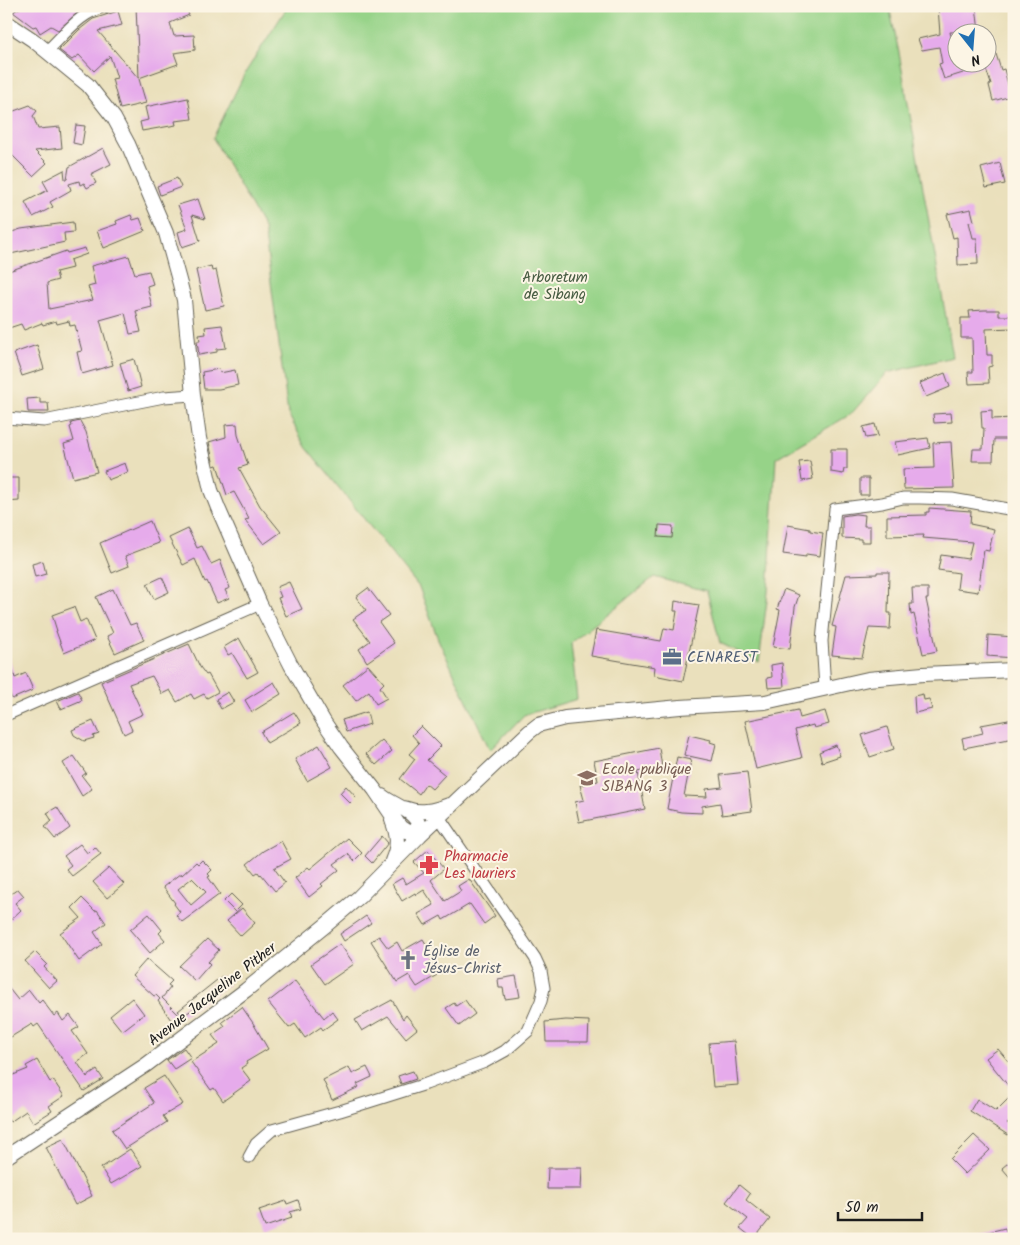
<svg xmlns="http://www.w3.org/2000/svg" width="1020" height="1245" font-family="Kalam,sans-serif">
<rect width="100%" height="100%" fill="#fcf5e5"/>
<filter id="ink" filterUnits="userSpaceOnUse"><feTurbulence type="fractalNoise" baseFrequency=".02" numOctaves="2"/><feDisplacementMap in="SourceGraphic" scale="10" xChannelSelector="R" yChannelSelector="G"/><feConvolveMatrix kernelMatrix="1 2 1 2 8 2 1 2 1" color-interpolation-filters="sRGB"/></filter>
<filter id="wash" filterUnits="userSpaceOnUse"><feTurbulence type="fractalNoise" baseFrequency=".0096" numOctaves="4" result="noise"/><feDisplacementMap in="SourceGraphic" scale="20" xChannelSelector="R" yChannelSelector="G"/><feGaussianBlur stdDeviation="1.12" result="paint"/><feColorMatrix in="noise" values="0 0 0 0 0 0 0 0 0 0 0 0 0 0 0 0 0 1.4 0 .05"/><feComposite in="paint" operator="in"/></filter>
<g filter="url(#wash)">
<rect width="100%" height="100%" fill="#eae0bc"/>
<path fill="#96d388" stroke="#597852" d="M288,6H889L899,53L953,357L887,373L851,414L776,458L768,592L759,662L720,643L707,591L654,577L571,643L577,699L524,715L490,750L438,639L419,587L306,447L288,414L264,228L213,138L245,73Z"/>
<g id="blocks">
<path fill="#e6abeb" fill-rule="evenodd" d="M23,6H85L58,30L51,26L40,33L36,26L33,27L13,12Z
M136,6H185L189,15L170,23L174,36L194,35L195,50L174,53L178,64L139,78Z
M976,6L979,32H950L953,45H950L956,62H988V57L996,54L1001,70L1004,69L1011,96L993,101L989,85L991,84L985,66L944,79L939,64L942,63L939,47L922,50L918,39L940,34L938,7Z
M118,11L122,25L98,31L139,79L146,103L120,109L112,79L117,78L110,56L94,71L79,55L72,60L59,50L79,30L93,19Z
M188,98L192,119L175,121L176,125L142,131L140,122L148,120L145,107Z
M30,105L37,111L33,116L38,129L60,127L62,148L35,151L47,163L33,176L6,149V114Z
M76,125L85,126L82,145L73,143Z
M103,148L111,164L91,174L96,183L87,188L84,183L80,185L79,181L69,184L71,190L50,202L53,207L33,217L25,202L48,190L43,181L64,170L65,179H67L69,167Z
M1000,163L1005,184L986,188L981,168Z
M177,178L181,187L160,195L157,186Z
M198,199L205,219L192,215L200,241L182,247L178,232L187,229L178,205Z
M971,209L974,221L969,222L973,238H977L978,264L958,265L957,237L953,238L947,214Z
M131,215L133,220L140,218L145,231L104,248L97,231L117,224L116,221Z
M73,222L74,232L64,233L65,242L6,255V234L21,229Z
M85,248L87,254L70,260L72,268L56,272L58,280L47,283L49,309L93,300L88,287L95,285L91,266L129,256L135,274L149,271L153,284L147,286L152,307L136,311L141,332L130,334L125,313L100,320L113,365L82,374L77,352L82,351L75,325L70,326L69,321L57,324L56,321L43,325L42,323L24,330L21,324L6,329V272L66,251L67,253Z
M211,266L212,271L216,270L224,306L205,310L196,270Z
M984,310H999V316H1014V328L986,329L987,355H992V366L988,367L989,383L969,384L968,372H973L972,338H961V318H970L969,311Z
M222,325L226,348L217,349V352L199,355L197,341H200L199,335L206,334L205,327Z
M37,345L44,369L22,376L14,353Z
M134,359L141,387L128,391L120,363Z
M219,369L220,373L235,370L238,385L219,389H204L202,372Z
M945,373L950,387L926,397L920,383Z
M40,398V403H48L49,412H28L27,399Z
M992,410V419L1013,418L1014,439H994L993,461H972L973,449H983L984,428H982L981,411Z
M951,413L952,422L934,423L933,414Z
M80,421L86,432L97,472L73,478L64,444L74,441L70,427L72,426L71,423Z
M237,424L238,435L248,465L239,468L260,506L281,532L264,544L245,520L249,519L234,492L227,495L217,465L214,466L209,442L226,437L225,425Z
M875,424L878,436L866,438L863,427Z
M928,438L930,448L898,455L895,442Z
M951,442L954,488L904,489L903,469L934,468L933,443Z
M831,449H847V469H844L843,474L831,472Z
M810,461L813,479L802,481L799,462Z
M125,463L128,472L108,480L104,471Z
M6,478H19V501L6,502Z
M860,478H869V495H860Z
M929,508L971,511L970,524L994,529L989,551L984,550L978,592L957,589L959,573L938,570L941,555L968,559L972,542L923,538L924,535L887,536V516L926,515V512H929Z
M855,514L865,515L864,526H870V542H861V539L842,538V516Z
M150,521L159,543L125,556L129,566L112,573L100,543Z
M659,525L673,526L672,538L658,537Z
M788,525L810,529V531L823,533L820,556L806,554V557L783,554Z
M188,529L197,548L202,546L211,564L220,560L230,588L225,590L229,598L217,603L207,581L205,582L195,559L183,565L169,538Z
M43,561L46,574L35,577L32,564Z
M877,572H889L888,613H891L890,629L869,628L862,658L832,655L836,627L832,626L846,575L877,574Z
M162,577L169,592L154,599L147,584Z
M289,582L302,609L286,616L278,598L281,597L277,587Z
M368,588L389,615L379,622L394,643L367,662L359,649L370,641L353,619L366,610L356,597Z
M912,588H928V599H926L937,651L923,654L914,614L911,615L910,604H913Z
M113,589L130,625L136,623L144,640L115,653L107,636L113,633L96,597Z
M784,589L799,595L795,607L790,649L773,647L780,610L777,609Z
M675,601L699,605L683,681L654,675L655,667L591,656L596,630L661,641L664,628L674,630L677,611H674Z
M74,607L80,622L86,619L95,640L64,653L56,631H57L52,615Z
M988,635L1014,637V658L987,656Z
M239,638L258,672L247,678L232,653L228,655L224,647Z
M189,644L200,667L206,675L208,674L218,692L207,698L204,694L194,699L191,694L177,702L170,690L162,694L152,676L129,684L143,714L128,721L132,730L124,734L101,682Z
M6,658H9L15,678L26,673L33,690L12,699L6,684Z
M782,663L784,687L768,688L767,678L772,677L771,665Z
M368,665L384,683L380,687L387,698L376,704L369,691L356,701L343,685Z
M274,682L281,694L252,712L245,700Z
M78,692L82,700L61,709L57,701Z
M228,692L234,702L221,709L216,699Z
M923,694L924,700L929,699L932,709L915,713L914,696Z
M798,710L800,718L825,711L829,724L814,728L813,725L795,730L802,758L756,769L745,721Z
M294,712L301,723L267,743L261,732Z
M367,712L370,724L346,732L342,720Z
M1014,719V738L964,748L962,738L983,733L981,725Z
M93,721L99,734L93,736L94,738L84,741L74,735L72,730Z
M421,726L441,746L427,760L445,775L432,789L426,784L419,794L400,779L415,759L409,754L419,743L412,735Z
M887,727L894,749L870,757L862,735Z
M689,735L711,740L710,742L716,744L712,761L684,755Z
M382,740L392,751L376,765L366,754Z
M319,745L332,767L307,781L295,759Z
M836,745L840,756L822,762L819,752Z
M659,748L662,767L638,772L645,809L579,822L575,802L584,800L580,785L598,781L594,761Z
M74,756L86,773L82,776L92,789L82,796L63,763Z
M677,757L691,760L684,796L707,797L706,789L722,787L720,775L747,772L752,811L722,815L720,803L702,806V813L681,812L667,809Z
M346,786L356,797L350,803L340,793Z
M57,807L70,828L55,839L45,827L52,821L47,813Z
M382,836L388,843L372,863L365,856Z
M347,838L362,853L354,861L348,854L334,864L339,870L321,884L323,886L309,897L295,878L308,867L310,869Z
M281,841L291,859L274,868L285,883L275,891L261,874L260,875L258,872L255,874L247,864L263,851Z
M80,844L88,854L95,847L101,854L72,876L66,869L71,865L64,856Z
M428,850L444,869L431,880L445,901L461,891L458,886L469,879L495,916L484,924L470,904L443,920L441,916L425,925L418,914L434,905L424,890L416,895L415,893L402,901L392,884L402,878L406,884L424,873L414,862Z
M202,860L212,870L208,874L210,876L208,877L220,894L182,922L176,915L180,912L174,904L175,903L163,887L181,873L182,875L196,862L198,864ZM192,878L206,892L191,905L178,889Z
M109,868L124,884L107,898L93,882Z
M18,889L24,896L15,903L21,910L6,924V894L8,896Z
M231,894L242,905L235,912L224,901Z
M82,898L95,911L97,910L106,923L94,932L102,944L79,961L60,933L81,918L72,908Z
M242,908L255,923L241,936L227,921Z
M149,914L162,930L159,933L165,940L150,953L130,930Z
M366,916L371,923L344,941L340,934Z
M379,936L388,948L397,942L402,951L423,939L435,959L430,962L437,975L417,987L409,975L397,982L371,941Z
M207,939L219,950L208,962L210,964L195,981L179,966Z
M340,944L354,964L325,984L311,964Z
M35,952L47,964L44,967L57,981L49,988L25,961Z
M147,959L172,981L168,985L171,987L162,998L181,1017L173,1023L158,1001L160,999L156,995L154,996L132,976Z
M222,976L229,984L183,1016L178,1011Z
M516,976L520,997L505,999L503,988H499L498,979Z
M295,981L324,1018L332,1011L338,1019L323,1030L321,1027L305,1038L295,1024L289,1028L268,1002Z
M6,985L18,1000L29,990L39,1003L42,1000L54,1016L58,1013L63,1021L70,1015L79,1027L72,1031L88,1054L77,1062L87,1077L97,1070L103,1079L84,1091L38,1024L34,1027L32,1024L6,1040Z
M132,998L144,1014L122,1031L110,1016Z
M392,1000L403,1019L406,1015L417,1029L406,1038L388,1016L362,1031L355,1020Z
M465,1000L475,1014L459,1026L446,1008L454,1003L456,1006Z
M242,1007L253,1023L268,1049L246,1062L247,1064L241,1068L251,1081L223,1101L214,1088L211,1090L191,1062L219,1044L212,1035L225,1026L222,1022Z
M566,1020L589,1021L588,1042H546L545,1022Z
M734,1041L738,1085L713,1087L709,1043Z
M184,1048L191,1058L174,1069L167,1060Z
M998,1049L1014,1068V1116L1007,1123L1013,1127L1008,1135L970,1111L977,1099L996,1111L1014,1093L986,1058Z
M37,1060L50,1082L53,1080L64,1096L49,1106L52,1111L33,1123L26,1111L10,1122L6,1117V1078L28,1069L26,1066Z
M349,1067L352,1074L367,1067L372,1077L357,1084L359,1087L332,1100L323,1080Z
M413,1071L416,1079L401,1084L398,1076Z
M164,1076L183,1104L163,1116L167,1122L125,1149L112,1130L154,1103L144,1088Z
M974,1135L990,1150L965,1174L950,1159Z
M63,1139L92,1196L75,1205L46,1147Z
M130,1149L142,1166L111,1184L101,1168Z
M1014,1158V1182L1002,1168Z
M548,1168H582L581,1189H547Z
M739,1185L750,1194L746,1200L770,1219L754,1239L740,1228L748,1219L726,1202Z
M298,1200L301,1209L290,1212L292,1218L265,1227L259,1210L286,1201L287,1204Z
M1005,1228L1008,1238L977,1239L976,1235Z"/>
</g>
</g>
<g filter="url(#ink)">
<use href="#blocks" fill-opacity="0" stroke="#646154" stroke-width="1"/>
<g fill="none" stroke-linecap="round" stroke-linejoin="round">
<g stroke="#646154" stroke-width="13">
<path id="minor" d="M47,51C64,35 82,10 107,6
M6,418L44,421L164,397L193,395
M825,688L822,641L835,509L882,503L903,498H920L952,499L1014,510
M6,715L260,604
M249,1157L256,1144L272,1130L340,1111L426,1084L485,1062L505,1051L528,1031L541,1001L544,988L541,971L535,958L439,817"/>
</g>
<g stroke="#646154" stroke-width="16">
<path id="tertiary" d="M6,22L33,40L88,85L114,118L128,144L166,233L180,284L184,300L193,395L199,438L211,490L218,508L260,604L291,665L324,722L341,747L375,790L400,827L406,831L420,835
M382,796C396,807 422,812 420,835
M404,808C420,814 433,811 449,805
M392,861C399,845 398,836 392,820
M6,1157L146,1065L246,990L326,925L359,897L420,835L529,732L538,725L565,718L680,707L765,702L868,679L923,674L1014,670"/>
</g>
<use href="#minor" stroke="#fff" stroke-width="11"/>
<use href="#tertiary" stroke="#fff" stroke-width="14"/>
</g>
</g>
<defs>
<g id="office-bare" transform="scale(1.5)"><path d="M-6-3h4V-5.5h4V-3h4V5H-6ZM-1-4.5V-3h2v-1.5ZM-6 0V1H6V0Z" fill="#5c6f8a" stroke="#fcf5e5" stroke-width="2.5" paint-order="stroke"/></g>
<g id="school-bare" transform="scale(1.5)"><path d="M0-5L7-2L0 1L-7-2ZM-4 1L0 2.5L4 1V4Q0 6-4 4Z" fill="#8d6e63" stroke="#fcf5e5" stroke-width="2.5" paint-order="stroke"/></g>
<g id="pharmacy-bare" transform="scale(1.5)"><path d="M-2-6h4v4h4v4h-4v4h-4v-4h-4v-4h4Z" fill="#e0444e" stroke="#fcf5e5" stroke-width="2.5" paint-order="stroke"/></g>
<g id="church-bare" transform="scale(1.5)"><path d="M-1.2-6h2.4v3.5h3.3v2.4h-3.3V6h-2.4V-.1h-3.3v-2.4h3.3Z" fill="#6b7280" stroke="#fcf5e5" stroke-width="2.5" paint-order="stroke"/></g>
</defs>
<g fill-rule="evenodd">
<use href="#office-bare" x="672" y="657"/>
<use href="#school-bare" x="587" y="778"/>
<use href="#pharmacy-bare" x="429" y="865"/>
<use href="#church-bare" x="408" y="960"/>
</g>
<g text-anchor="middle" stroke-width="4" stroke-linejoin="round" paint-order="stroke">
<g font-size="15" fill="#475c42" stroke="#fcf5e5">
<text x="555" y="282">Arboretum<tspan x="555" dy="17">de Sibang</tspan></text>
</g>
<g font-size="15" fill="#4e5e75" stroke="#fcf5e5" text-anchor="start">
<text x="687" y="662">CENAREST</text>
</g>
<g font-size="15" fill="#785e54" stroke="#fcf5e5" text-anchor="start">
<text x="602" y="774">Ecole publique<tspan x="602" dy="17">SIBANG 3</tspan></text>
</g>
<g font-size="15" fill="#be3a42" stroke="#fcf5e5" text-anchor="start">
<text x="444" y="861">Pharmacie<tspan x="444" dy="17">Les lauriers</tspan></text>
</g>
<g font-size="15" fill="#5b616d" stroke="#fcf5e5" text-anchor="start">
<text x="423" y="956">Église de<tspan x="423" dy="17">Jésus-Christ</tspan></text>
</g>
<g font-size="15" fill="#1c1c1c" stroke="#fcf5e5">
<text transform="translate(212 994) rotate(-38)" y="5">Avenue Jacqueline Pither</text>
</g>
</g>
<rect width="1020" height="1245" fill="none" stroke="#fcf5e5" stroke-width="25"/>
<g transform="translate(972 48) rotate(163)"><circle r="24" fill="#fcf5e5" stroke="#a29e95"/>
<path d="M0-4L9 19L0 12L-9 19Z" fill="#1f6fb2"/>
<text y="-8" font-size="14" font-weight="bold" text-anchor="middle" fill="#1c1c1c">N</text>
</g>
<path d="M838 1212v8h84v-8" fill="none" stroke="#1c1c1c" stroke-width="2.5"/>
<text x="845" y="1212" font-size="15" fill="#1c1c1c" stroke="#fcf5e5" stroke-width="4" paint-order="stroke">50 m</text>
</svg>
